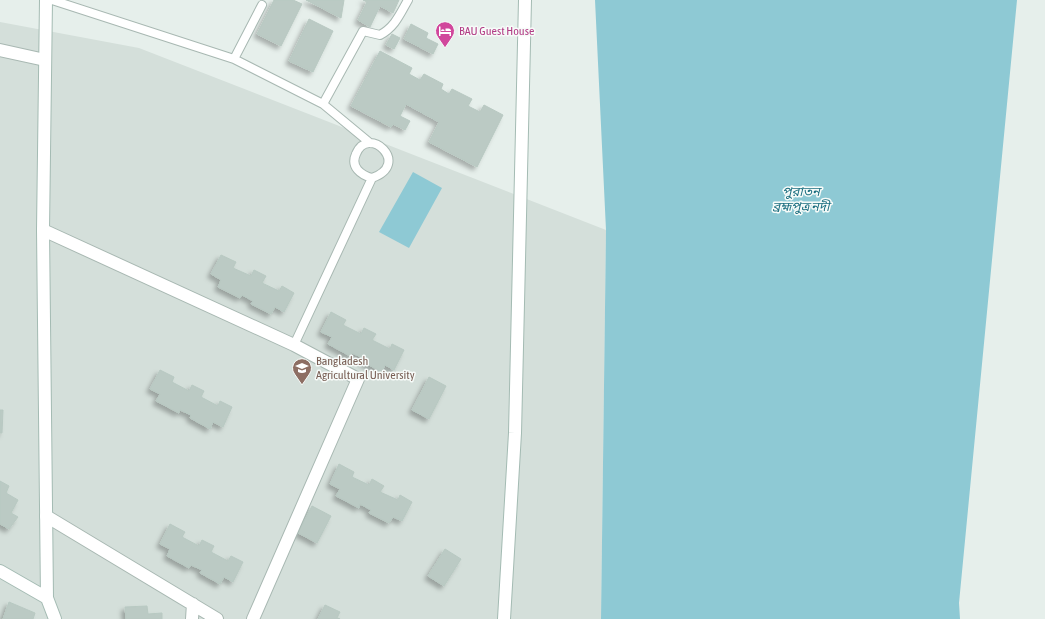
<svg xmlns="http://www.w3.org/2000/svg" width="1045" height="619" font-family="'Asap Condensed','Noto Sans Bengali',sans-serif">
<defs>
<filter id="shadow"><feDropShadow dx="-3.5" dy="3.5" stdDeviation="2" flood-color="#0004"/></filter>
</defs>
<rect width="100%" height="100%" fill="#e6efeb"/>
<path fill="#d4dfda" d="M0,22L139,48L606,230L601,619H0Z"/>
<path fill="#8ec9d4" d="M595,0H1017L959,603L960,619H601L606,230Z
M413,172L442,188L409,248L379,232Z"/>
<path fill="#bbcac4" stroke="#b8c9c2" filter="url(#shadow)" d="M274,0H293L302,4L281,46L257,34Z
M306,0H344L341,18Z
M363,0H399L393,13L380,6L370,27L358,20L367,2Z
M309,19L333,31L313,72L289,61Z
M411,24L428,33L426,38L438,44L433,54L404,39Z
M392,34L400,38L394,49L386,45Z
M380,51L412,68L409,74L420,80L424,74L443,84L441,89L449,94L452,89L472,99L468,106L480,112L484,105L503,115L477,167L429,142L439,122L406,104L400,116L410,121L405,130L393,124L391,127L351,106Z
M221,255L236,262L233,268L251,276L254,270L266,276L262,283L279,291L282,286L294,293L284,312L275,307L271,314L251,304L253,301L242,295L240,298L218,287L221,280L211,274Z
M331,312L346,320L343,325L361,334L364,328L376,334L372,340L390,349L392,344L404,350L394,370L385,365L382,372L361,361L363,358L352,353L350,356L328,344L332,337L321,332Z
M160,370L174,377L172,382L189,391L192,385L204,391L201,397L218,406L220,401L232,407L223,427L213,422L210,429L190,418L191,415L180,410L179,413L156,401L160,394L150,389Z
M429,377L446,386L429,419L412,410Z
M0,410H3L2,433H0Z
M339,464L354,472L352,477L369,485L372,479L384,486L380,492L398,500L400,495L412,502L402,521L393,517L389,523L369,513L371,510L360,504L359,508L336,496L340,489L330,484Z
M0,481L9,486L6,493L18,500L11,513L18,517L9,529L0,524Z
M312,506L331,516L317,543L298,533Z
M170,524L185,532L182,537L199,546L202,540L214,546L211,552L228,561L231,556L243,562L233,582L224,577L220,584L200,573L202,570L191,565L189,568L167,556L170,549L160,544Z
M445,549L461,559L444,586L428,576Z
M9,602L35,613L33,619H3Z
M325,605L340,612L337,618L340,619H318Z
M147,606L148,614L162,613V619H126L125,607Z"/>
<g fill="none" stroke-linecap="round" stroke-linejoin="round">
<g stroke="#a8b8b2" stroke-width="10">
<path id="lane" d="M52,0L234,59L262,5
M234,59L323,104
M370,143L323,104L363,31L380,35C395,27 400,14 408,0
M294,345L372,178C412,164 368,124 356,154C350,167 361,175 372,178"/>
</g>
<g stroke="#a8b8b2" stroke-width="14">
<path id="street" d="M0,50L45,60
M43,230L294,345L358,379L253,619
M46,516L217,619
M192,619L193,604"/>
</g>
<g stroke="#a4bbb3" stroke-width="14">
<path id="secondary" d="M46,0L43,230L47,598
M0,571L47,598L55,619
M504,619L515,433L525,0"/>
</g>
<use href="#lane" stroke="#fff" stroke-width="8"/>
<use href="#street" stroke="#fff" stroke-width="12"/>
<use href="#secondary" stroke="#fff" stroke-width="12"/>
</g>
<defs>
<g id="hotel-pin" transform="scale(1)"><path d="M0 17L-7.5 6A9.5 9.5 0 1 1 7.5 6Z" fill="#d1479c" stroke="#f7fbf9"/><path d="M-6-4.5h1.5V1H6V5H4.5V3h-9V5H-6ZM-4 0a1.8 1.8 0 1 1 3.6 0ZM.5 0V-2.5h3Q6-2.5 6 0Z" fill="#fff"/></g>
<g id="university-pin" transform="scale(1)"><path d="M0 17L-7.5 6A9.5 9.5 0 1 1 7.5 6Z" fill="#8d6e63" stroke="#f7fbf9"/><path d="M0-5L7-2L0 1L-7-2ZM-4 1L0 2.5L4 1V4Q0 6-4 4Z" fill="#fff"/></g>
</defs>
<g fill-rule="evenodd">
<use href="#hotel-pin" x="445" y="31"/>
<use href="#university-pin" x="302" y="368"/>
</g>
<g text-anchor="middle" stroke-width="3" stroke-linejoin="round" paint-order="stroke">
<g font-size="12" fill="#b23c85" stroke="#f7fbf9" text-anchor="start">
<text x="459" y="35">BAU Guest House</text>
</g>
<g font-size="12" fill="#785e54" stroke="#f7fbf9" text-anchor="start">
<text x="316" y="365">Bangladesh<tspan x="316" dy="14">Agricultural University</tspan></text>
</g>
<g font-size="13" font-style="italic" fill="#1c6f80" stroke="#f7fbf9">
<text x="801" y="196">পুরাতন<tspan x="801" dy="15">ব্রহ্মপুত্র নদী</tspan></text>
</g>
</g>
</svg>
